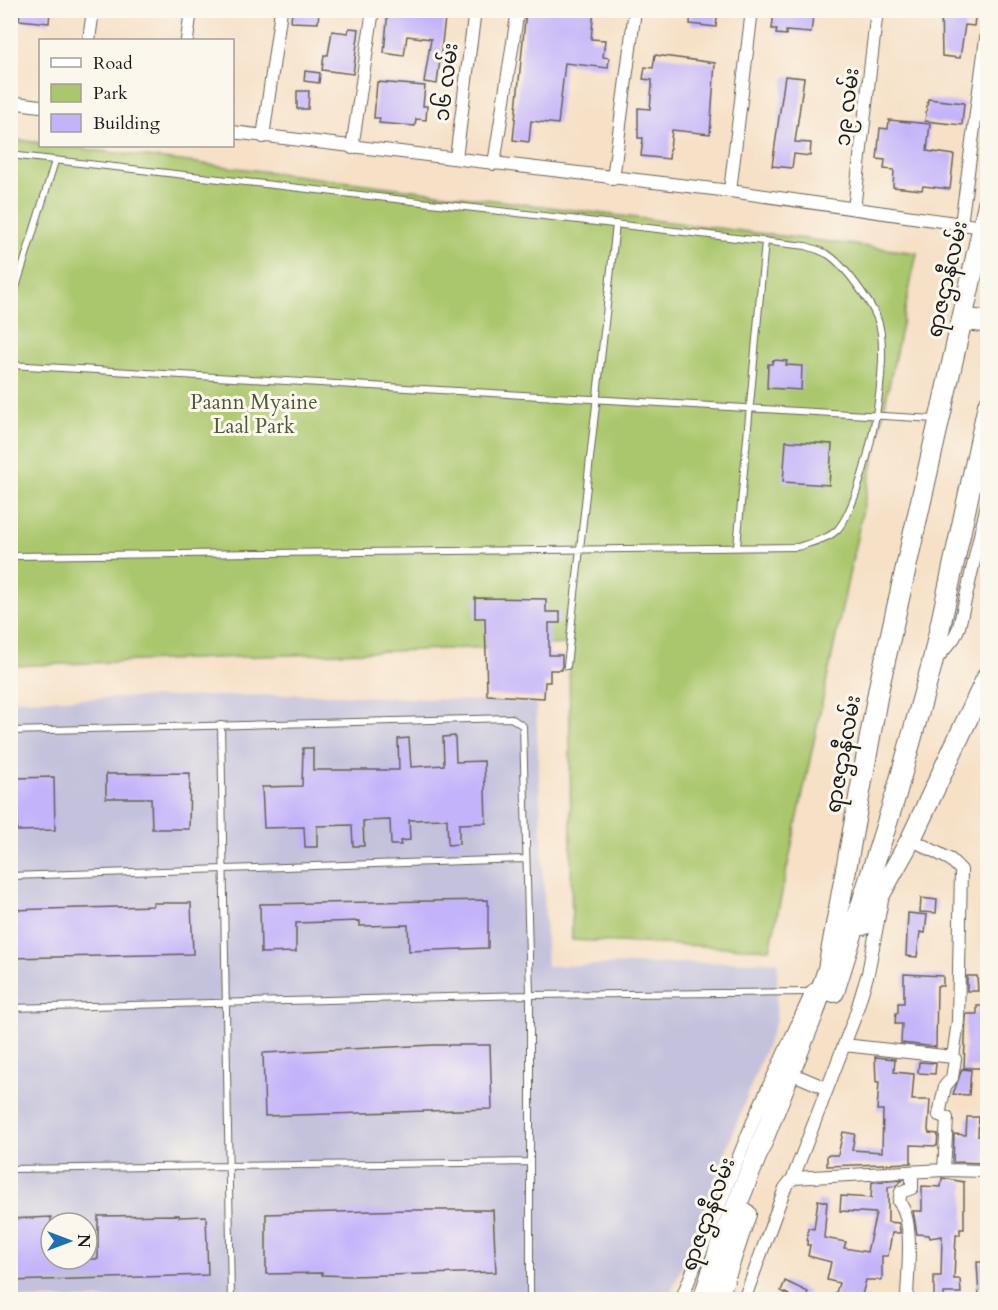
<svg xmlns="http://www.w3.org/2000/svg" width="998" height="1310" font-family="Cardo,'Noto Sans Myanmar',serif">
<rect width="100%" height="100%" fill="#fbf7ec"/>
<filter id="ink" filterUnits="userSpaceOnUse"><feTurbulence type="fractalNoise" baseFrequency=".0167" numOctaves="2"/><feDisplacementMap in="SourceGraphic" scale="12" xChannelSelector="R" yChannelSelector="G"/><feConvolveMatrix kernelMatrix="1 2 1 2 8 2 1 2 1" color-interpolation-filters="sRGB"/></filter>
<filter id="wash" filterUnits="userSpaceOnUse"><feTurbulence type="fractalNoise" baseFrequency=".008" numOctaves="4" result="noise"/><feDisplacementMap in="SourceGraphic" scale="24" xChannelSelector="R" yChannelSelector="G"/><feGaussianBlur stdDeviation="1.35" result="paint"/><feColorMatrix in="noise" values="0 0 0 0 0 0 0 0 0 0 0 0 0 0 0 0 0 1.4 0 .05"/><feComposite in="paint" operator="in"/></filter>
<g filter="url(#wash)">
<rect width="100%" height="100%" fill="#f6e0c6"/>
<path fill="#c3c1db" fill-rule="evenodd" d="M314,694L536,703L547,966L778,961L776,1021L669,1299H11L10,700ZM51,1223H87V1259H51Z"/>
<path fill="#abc76d" stroke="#647244" stroke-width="1.5" d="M10,139L40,143V146H60L917,253L770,949L572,940L569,644L11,666Z"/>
<g id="blocks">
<path fill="#c3b3fa" d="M20,10H50L49,23L19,20Z
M292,10H319L318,23L291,22Z
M388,10H446L437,84L424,82L431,39L407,36L404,56L384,53Z
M526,10H594L591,39L605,40L603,57L609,58L608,68L565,63L558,124L531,121L529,142L513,140Z
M691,10H718L716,27L690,24Z
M774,10H789V13L813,16L811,33L786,31V35L776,34L777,29H772Z
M941,10H976L974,26L965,25L960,58L942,56Z
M349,28L359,29L353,74L322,70L324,55H328L332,31L348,33Z
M655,55L715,63L710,134L672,130L669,159L641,156L643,138H638V108L650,109L652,85V80L643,79L645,67L653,68Z
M305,71L320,73L319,83L304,81Z
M785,76L804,78L795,142L811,143L810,156L794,154L792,168L772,166Z
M377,82L425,86L423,106H427L426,120L416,119L415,126L379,123L380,118H374Z
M297,91H309L308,109H297Z
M928,99L964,103L962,125L925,121Z
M889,120L930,124L927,151L954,155L950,189L923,186L922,190L893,187L894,170L884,169L885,160L877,159L880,128L888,129Z
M773,360L787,361L786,365L802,366L801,390L767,388L768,364H772Z
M786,441L832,444L829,485L783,482Z
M475,598L546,599V612H560V623H549V655H562V670H550V682H545L544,698L487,695L485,618H475Z
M455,736L456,762L484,761L485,790L486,823L459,824V844L448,845L447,819L409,820L410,840L400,841L401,845H391L390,820L363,821L364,846H353L352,825L317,826V847H305L304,827L264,828L262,787L302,786L303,748H313V770H399L398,739L409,738L411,767L444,765L443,737Z
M190,773L189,829H152L151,798H106V774Z
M54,777L55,830L17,831L16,778Z
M921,898L937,900L936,913L920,912Z
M488,900V948L409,951L408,925L360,926V921L296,923V952L261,953L260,904Z
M153,903H191L193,954L10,958V910L153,906Z
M908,913L927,915L925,933L920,932L917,957L906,956Z
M904,974L943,976V986H937L936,1047L901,1043L902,1024H895L896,1013H898V1003H904Z
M967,976H977L978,991H967Z
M977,1006H987V1068H964L966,1014H977Z
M434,1045H490L492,1109L265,1116L263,1053Z
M875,1057L895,1059L894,1072L914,1074L912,1100H930L928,1130L929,1133L938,1134L937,1146L911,1145V1163L827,1166V1155H838L843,1132L855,1134L852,1150L882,1152L883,1110H877L879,1082H876Z
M919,1062L936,1063L935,1074L918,1073Z
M962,1069L971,1070L969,1095L953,1094Z
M967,1117H979L978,1136L987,1137L986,1163L953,1162L954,1134L966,1135Z
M942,1178L964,1182V1229H960V1235H956L954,1279H960L961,1293H944V1299H934V1276H941L942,1236L930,1238L929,1235L917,1234L913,1211H922V1186L941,1187Z
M903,1180L895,1186L888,1187V1222L899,1223L900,1233H892L888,1256H882V1280H866L861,1299H834L839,1283L827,1280L831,1262L808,1256L810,1245H807L808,1228L814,1229L818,1200L827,1202L824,1238L846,1242L844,1248L867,1252L876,1213L840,1211L841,1196L871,1198L872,1182Z
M409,1210H493L496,1272L350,1276L322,1275V1273L266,1274V1214Z
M179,1215V1217L206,1216L208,1275L10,1281V1219L51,1217V1259H98V1216Z
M977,1262H987V1299H979Z
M785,1281L808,1292L805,1299H788L789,1295L781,1291Z"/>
</g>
</g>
<g filter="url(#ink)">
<use href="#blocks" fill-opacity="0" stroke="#686158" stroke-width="1.5"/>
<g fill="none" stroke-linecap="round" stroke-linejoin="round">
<g stroke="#686158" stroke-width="8">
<path id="service" d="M10,155L806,246C813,248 821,251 827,254C843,263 870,301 877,318C894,356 865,497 838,529C829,539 810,543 797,547L10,556
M10,307L55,161
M10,365L935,419
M737,547L765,241
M567,666L616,224
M221,725L231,1300
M10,731L511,718L523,726L530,995V1300
M10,876L526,859
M10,1008L530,995L812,992
M10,1169L528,1162"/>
</g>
<g stroke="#686158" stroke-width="14">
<path id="minor" d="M89,40L93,10
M187,40L191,10
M10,102L40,106
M232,132L730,191L983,227
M263,137L281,10
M352,148L373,10
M456,158L475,10
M494,164L518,10
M613,179L635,10
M730,191L752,10
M854,209L877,10
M961,224L988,24
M935,661L954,638L959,627L988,500
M911,839L951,860L961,870L958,1021L953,1057L955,1059L952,1078L945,1086L939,1115L947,1118L944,1170
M844,1045L953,1057
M800,1077L826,1088
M793,1178L944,1170L988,1171
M681,1300L756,1114L813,990
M744,1300L785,1188L793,1178L854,1019L868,973L882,900
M907,1300C907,1275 915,1220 899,1202L901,1192L912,1188V1174"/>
</g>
<g stroke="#686158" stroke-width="22">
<path id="primary" d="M863,925L911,839L988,675
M834,992L896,794L932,664L988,405
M703,1300L720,1247L814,1012L828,969L879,687L988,204
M717,1300L746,1214"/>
</g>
<g stroke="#686158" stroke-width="23">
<path id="trunk" d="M963,319L988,322"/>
</g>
<use href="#service" stroke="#fff" stroke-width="6"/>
<use href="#minor" stroke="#fff" stroke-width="12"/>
<use href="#primary" stroke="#fff" stroke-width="20"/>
<use href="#trunk" stroke="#fff" stroke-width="21"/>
</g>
</g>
<g text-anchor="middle" stroke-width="6" stroke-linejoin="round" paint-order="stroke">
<g font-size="21" fill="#1c1c1c" stroke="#fbf7ec">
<text transform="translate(446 82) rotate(-83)" y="7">၁၆ လမ်း</text>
<text transform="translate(847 107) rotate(-83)" y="7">၁၉ လမ်း</text>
<text transform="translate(947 279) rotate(-77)" y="7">ရာဇဌာနီလမ်း</text>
<text transform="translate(843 754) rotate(-80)" y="7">ရာဇဌာနီလမ်း</text>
<text transform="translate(708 1214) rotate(-70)" y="7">ရာဇဌာနီလမ်း</text>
</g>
<g font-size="21" fill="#4e5838" stroke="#fbf7ec">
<text x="254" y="409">Paann Myaine<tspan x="254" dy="24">Laal Park</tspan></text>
</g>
</g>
<rect width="998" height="1310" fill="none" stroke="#fbf7ec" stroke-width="36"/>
<rect x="39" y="39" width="195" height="108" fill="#fbf7ec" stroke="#a29f99" stroke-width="1.5"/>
<rect x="51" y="58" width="30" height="9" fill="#ffffff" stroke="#a29f99" stroke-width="1.5"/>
<text x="93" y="69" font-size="18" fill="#1c1c1c">Road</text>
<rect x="51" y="84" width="30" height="18" fill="#abc76d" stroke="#a29f99" stroke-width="1.5"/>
<text x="93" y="99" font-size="18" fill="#1c1c1c">Park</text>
<rect x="51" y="114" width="30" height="18" fill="#c3b3fa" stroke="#a29f99" stroke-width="1.5"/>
<text x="93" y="129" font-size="18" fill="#1c1c1c">Building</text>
<g transform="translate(69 1241) rotate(90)"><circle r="28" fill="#fbf7ec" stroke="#a29f99" stroke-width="1.5"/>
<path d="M0-4.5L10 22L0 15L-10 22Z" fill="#1f6fb2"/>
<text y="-9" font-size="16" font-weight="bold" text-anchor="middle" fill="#1c1c1c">N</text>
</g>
</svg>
